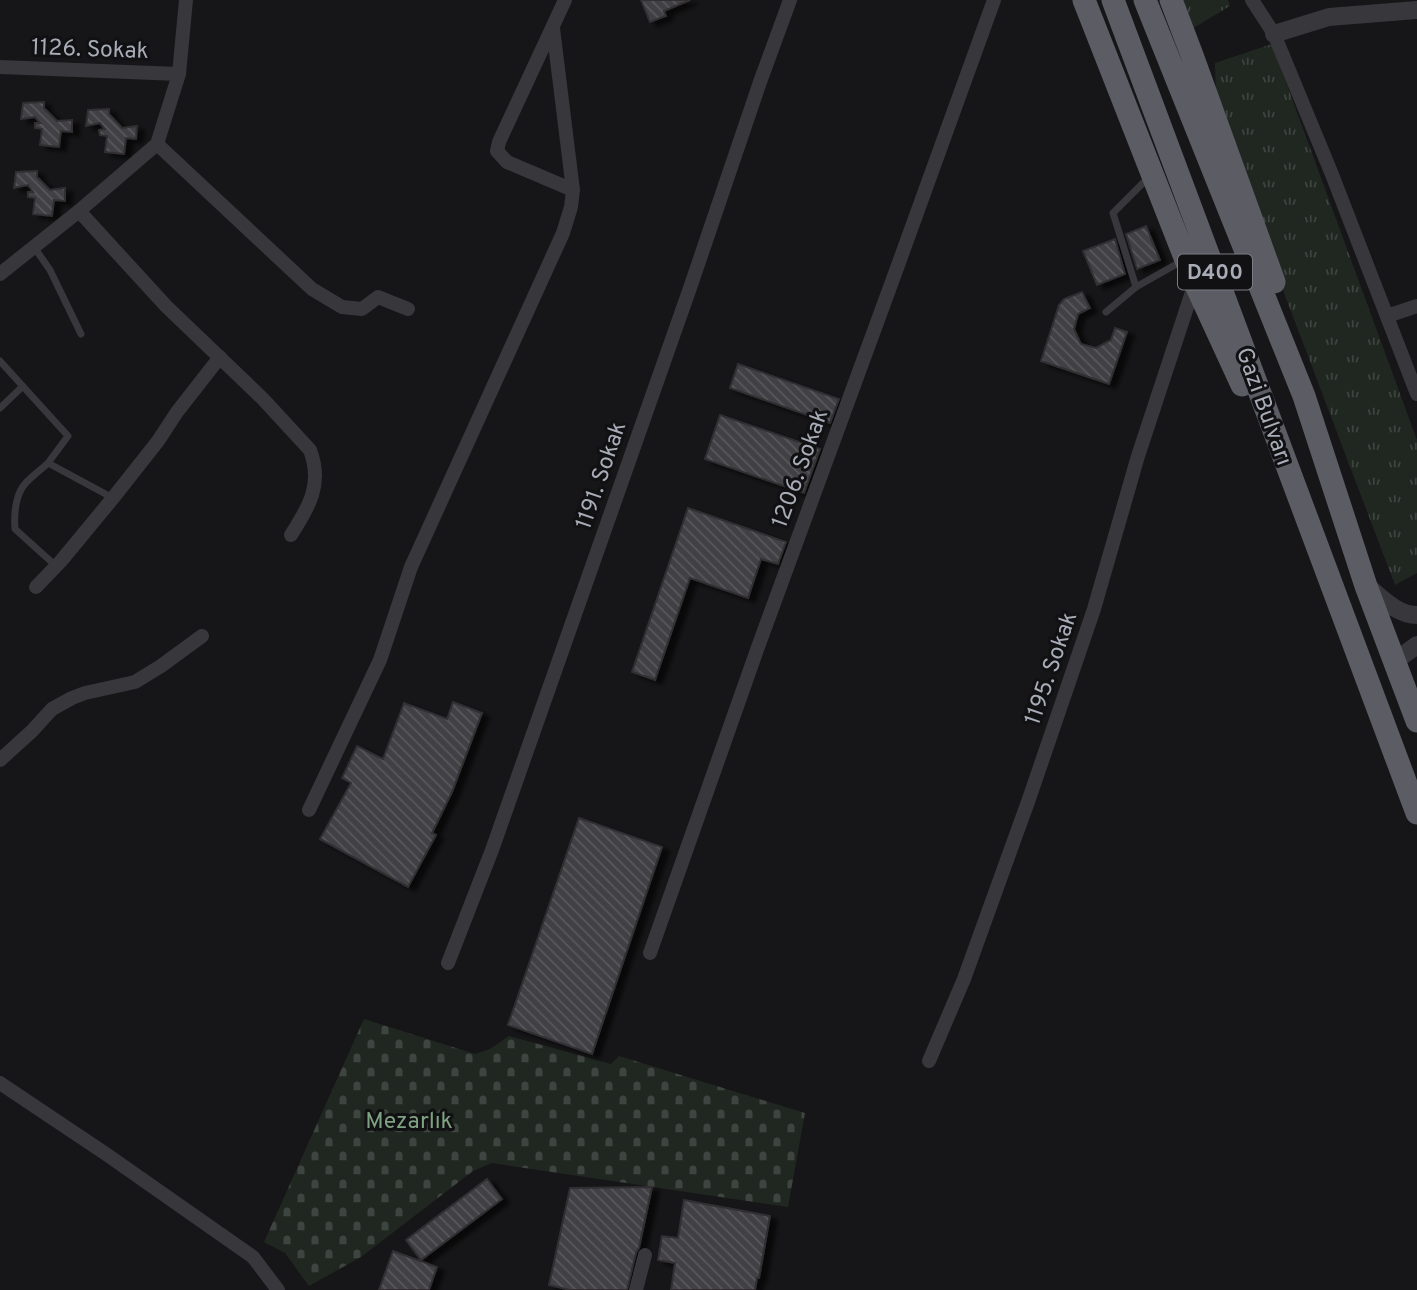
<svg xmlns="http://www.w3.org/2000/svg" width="1417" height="1290" font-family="Overpass,sans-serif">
<defs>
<pattern id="grass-tufts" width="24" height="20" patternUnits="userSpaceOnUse" patternTransform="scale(1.75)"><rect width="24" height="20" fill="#202721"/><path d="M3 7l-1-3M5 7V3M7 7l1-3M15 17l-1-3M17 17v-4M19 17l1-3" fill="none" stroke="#3e443f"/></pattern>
<pattern id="cemetery-stones" width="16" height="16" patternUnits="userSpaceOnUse" patternTransform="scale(1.75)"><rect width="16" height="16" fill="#202721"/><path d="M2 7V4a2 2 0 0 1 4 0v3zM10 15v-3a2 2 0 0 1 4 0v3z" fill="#3e443f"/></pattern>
<pattern id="building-back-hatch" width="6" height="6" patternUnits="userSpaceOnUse" patternTransform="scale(1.75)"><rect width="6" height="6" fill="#404044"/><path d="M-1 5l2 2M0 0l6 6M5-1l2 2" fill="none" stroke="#59595d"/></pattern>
<filter id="shadow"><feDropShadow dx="7" dy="4" stdDeviation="2" flood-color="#0009"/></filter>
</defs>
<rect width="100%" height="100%" fill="#161517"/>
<path fill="url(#grass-tufts)" d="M1180,0H1228L1230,6L1190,30Z
M1272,44L1417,440V573L1395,585L1254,214L1216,102L1215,63Z"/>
<path fill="url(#cemetery-stones)" d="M364,1019L475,1054L490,1049L509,1036L611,1064L619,1056L805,1113L788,1207L492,1163L473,1171L361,1257L309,1286L285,1253L264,1242Z"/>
<path fill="url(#building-back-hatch)" stroke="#302f33" stroke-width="2" filter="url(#shadow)" d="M641,0H690L664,11L666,16L650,22Z
M44,102V108L57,121L72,120V132L61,131L59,147L40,145L42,129L35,128V123H40L35,117L21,119L23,103Z
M109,109V114L122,128L137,126L136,139L126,138L124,154L105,152L107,136L100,135L99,130L105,129L100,123L86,126L88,110Z
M37,171V177L50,190L65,188V201L54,200L52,216L33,214L35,198L28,197V192H33L28,185L14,188L16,172Z
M1146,226L1160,260L1137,269L1126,234Z
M1115,239L1125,274L1097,285L1083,251Z
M1082,292L1090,308L1078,314L1074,329L1081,344L1096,348L1111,340L1115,328L1127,332L1109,384L1041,361L1059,305L1064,299Z
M738,364L839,399L830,423L730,388Z
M720,415L820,449L804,493L705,459Z
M688,508L786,542L778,564L761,559L748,598L690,578L655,680L632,672Z
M453,702L482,713L452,792L432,833L436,835L408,887L320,839L351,783L342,778L357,746L383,759L404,703L447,719Z
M579,818L662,847L592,1054L508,1025Z
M487,1179L502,1199L421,1260L406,1240Z
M652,1187L639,1248L636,1253L627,1290H570L549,1285L570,1188Z
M684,1200L770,1216L759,1278H757L755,1290H671L675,1263L658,1260L662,1236L678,1238Z
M393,1251L437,1267L429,1290H379Z"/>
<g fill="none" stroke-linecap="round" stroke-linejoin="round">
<path stroke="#37373c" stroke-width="7" d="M34,247L50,270L81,334
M1136,287L1113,213L1149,177
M1106,312L1136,287L1182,261
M0,361L68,436L48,463L113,498
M0,408L22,387
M48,463C40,471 27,479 22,488C15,499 14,517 15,529L56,566"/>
<path stroke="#37373c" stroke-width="14" d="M1252,0L1274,34L1331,172L1417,394
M553,28L573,190
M0,67L179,74
M157,144L312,289L342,307L362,309L378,297L408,309
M79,211L166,306L263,399L310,450C323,484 309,507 291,535
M0,274L79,211L157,144L179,74L186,0
M1387,316L1417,306
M36,587L61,561L113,498L158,441L177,412L220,357
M0,760L32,731L52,709L72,698L85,693L135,682L161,666L202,636
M309,810L380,660L411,567L563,233L571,207L573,190L507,162L497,151L499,142L565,0
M650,953L758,647L897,268L994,0
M448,963L492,850L690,288L760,82L790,0
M929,1061L964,979L1029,799L1094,609L1138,456L1195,283
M0,1083L106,1154L253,1257L278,1290
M636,1290L645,1255"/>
<path stroke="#37373c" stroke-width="18" d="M1274,34L1329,17L1417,10
M1367,586C1382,598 1397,615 1417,615
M1395,661L1417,645"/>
<path stroke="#5b5c64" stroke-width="23" d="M1084,0L1195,283L1242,385
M1113,0L1417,813
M1145,0L1304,396L1366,586L1417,721
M1171,0L1192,55L1274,282"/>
</g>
<g text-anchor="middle" stroke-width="6" stroke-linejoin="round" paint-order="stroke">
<rect fill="#111012" stroke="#7a7d86" stroke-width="2" x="1178" y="254.5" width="74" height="35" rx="5"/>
<g font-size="21" font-weight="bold" fill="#a7acb7">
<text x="1215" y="279">D400</text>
</g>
<g font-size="23" fill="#a7acb7" stroke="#111012">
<text transform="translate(90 48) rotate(2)" y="8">1126. Sokak</text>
<text transform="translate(1265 406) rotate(70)" y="8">Gazi Bulvarı</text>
<text transform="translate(799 468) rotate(-70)" y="8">1206. Sokak</text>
<text transform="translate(600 475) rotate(-71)" y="8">1191. Sokak</text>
<text transform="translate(1050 668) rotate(-71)" y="8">1195. Sokak</text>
</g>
<g font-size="23" fill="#7fa282" stroke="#111012">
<text x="409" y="1128">Mezarlık</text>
</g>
</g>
</svg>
